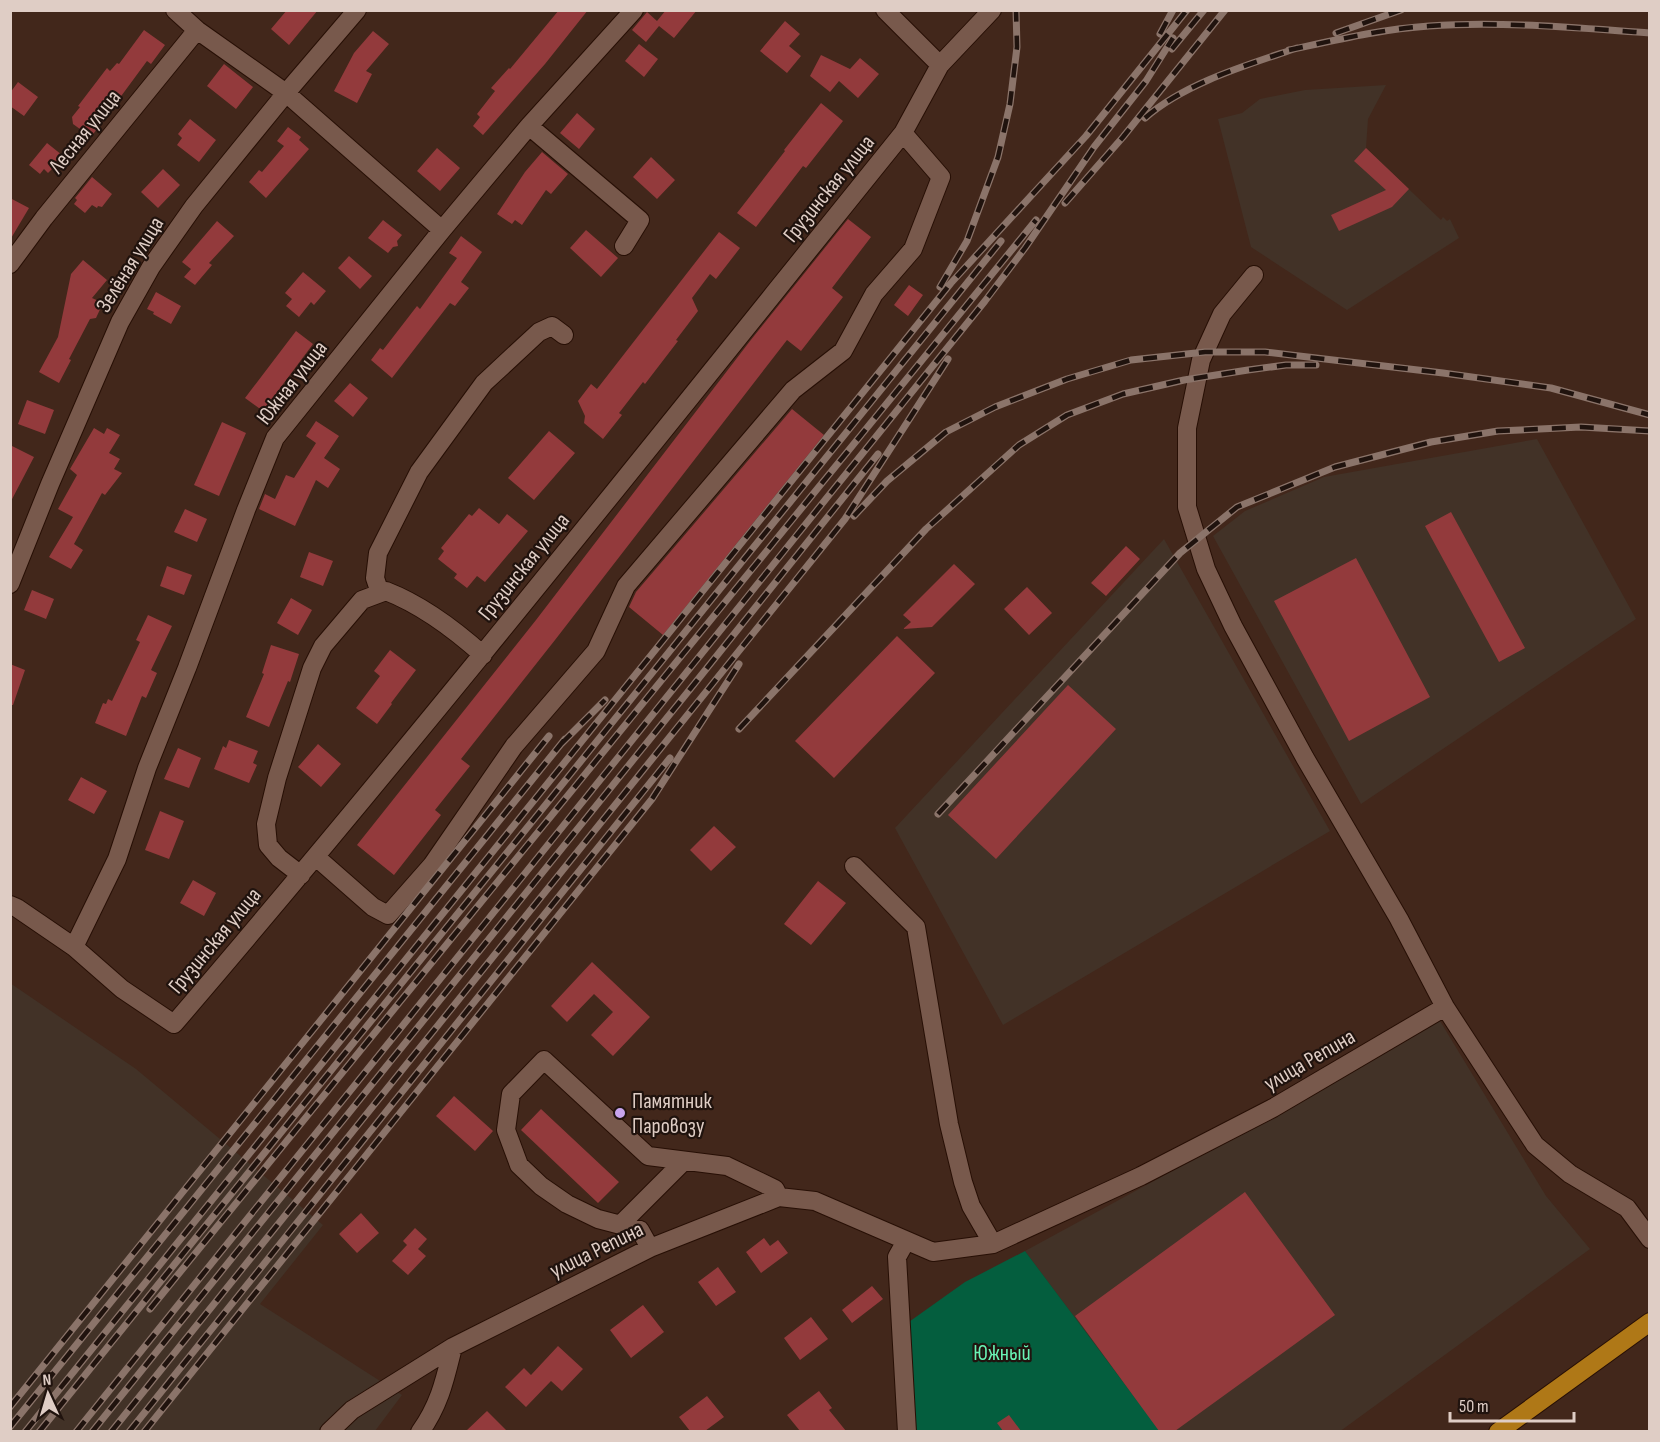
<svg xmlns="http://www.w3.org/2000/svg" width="1660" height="1442" font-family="'Sofia Sans Condensed',sans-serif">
<rect width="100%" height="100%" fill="#42271b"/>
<path fill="#423227" d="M1386,85L1368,119L1366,148L1441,220L1443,217L1447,221L1450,219L1459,238L1347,310L1251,247L1218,119L1242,113L1260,99L1305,90Z
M1537,439L1636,619L1361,804L1213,536L1245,511L1324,477Z
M1164,539L1330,831L1003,1025L895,828Z
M10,983L136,1069L323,1225L260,1304L402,1395L375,1431H11Z
M1440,1021L1546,1196L1590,1249L1339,1432L1160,1431L1025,1251L1266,1120Z"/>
<path fill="#045e3e" d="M1025,1251L1160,1431H909L906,1324L965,1282Z"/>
<path fill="#933a3c" d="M287,10H318L289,45L271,29Z
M559,10H588L545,64L483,135L473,126L480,117L477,114L495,91L491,88L509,68L510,69Z
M666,10H697L674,38L659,26L646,42L632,30L647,12L657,21Z
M785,21L800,34L789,46L801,56L787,73L760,51Z
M144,30L165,45L151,64L147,61L91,137L73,124L72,117L80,107L78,106L107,68L110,71L117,63L119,64Z
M373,31L389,44L366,71L372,74L357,103L334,91L354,53Z
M639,44L658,59L644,77L625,61Z
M821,55L850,69L860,58L879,74L858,98L839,81L830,92L810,76Z
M224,64L253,87L236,109L207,86Z
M18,82L38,97L24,116L10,106V93Z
M821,103L843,121L806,168L803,166L756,227L737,213L785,151L784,150Z
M577,113L595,129L579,149L560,133Z
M190,119L216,140L199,162L177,145L182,138L178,134Z
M288,127L301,137L299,140L309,149L266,198L249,182L259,170L262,172L284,146L277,141Z
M47,143L67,159L56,172L52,169L48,173L44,169L40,174L29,165Z
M437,148L460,168L440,191L417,171Z
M1366,148L1409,189L1392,207L1339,231L1331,215L1386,190L1354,161Z
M542,152L568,174L551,194L546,190L522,225L515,220L512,224L497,214L525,172Z
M651,157L675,180L657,199L633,177Z
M163,169L180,185L158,208L141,192Z
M92,177L112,194L102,207L98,206L97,208L92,205L85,213L74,204L77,200L75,198Z
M10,198L29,208L10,240Z
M848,219L871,237L832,288L843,297L801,351L787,340L555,640L461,759L470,766L435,810L441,815L394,875L357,845L536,620L750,341Z
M383,220L402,235L397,241L398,246L393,247L388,253L368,238Z
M217,221L234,236L209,263L212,265L195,285L184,277L191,269L182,262Z
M586,230L618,258L601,277L570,248Z
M719,232L740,248L716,279L710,274L692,298L698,311L676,340L678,341L645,384L643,382L619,413L622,415L603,439L584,423L585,416L578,401L591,384L597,389Z
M461,236L482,252L461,282L469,288L455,306L450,303L392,378L371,360L380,348L383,350L417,306L420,309L457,258L449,253Z
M349,256L372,276L360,289L338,268Z
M83,260L107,280L92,298L103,303L96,318L90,319L69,359L71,360L59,383L39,372L58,337L71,274Z
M303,272L326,291L314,305L311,302L299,317L286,306L292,299L285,293Z
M909,285L923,295L908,316L894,305Z
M156,292L181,306L171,324L153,314L154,312L147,309Z
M296,331L313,344L263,411L245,398Z
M350,383L368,398L353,417L334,401Z
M27,400L54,410L45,434L18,424Z
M792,409L824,435L663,635L629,607L636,592Z
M316,421L339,436L324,458L340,469L328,488L316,480L295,526L259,509L265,494L275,499L286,475L294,478L316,443L306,436Z
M222,422L246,433L219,496L194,485Z
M94,428L104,434L107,428L120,435L109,453L120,459L114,469L122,473L105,495L102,493L74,544L83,550L71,569L49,557L73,517L58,509L77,475L70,469Z
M549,431L575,453L534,500L508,478Z
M10,445L34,457L10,503Z
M479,508L499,524L507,514L528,531L485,582L477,576L467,588L454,578L457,574L438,559L444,551L441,548L469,514L472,516Z
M185,509L207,519L197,542L174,532Z
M1451,512L1525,648L1499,662L1425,526Z
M1126,546L1140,559L1106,596L1091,583Z
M309,552L333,561L323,586L300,577Z
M1356,558L1430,697L1349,741L1274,601Z
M954,564L975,584L932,627L903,629L911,622L903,615Z
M167,566L192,575L184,595L160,586Z
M1027,587L1052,613L1029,635L1004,609Z
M32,590L54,599L46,619L24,610Z
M291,598L312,610L298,635L277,623Z
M148,615L172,626L151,670L157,673L146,698L142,696L126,736L95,723L103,703L106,704L108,699L112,701L140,642L136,640Z
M897,636L935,673L834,778L795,741Z
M271,645L299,654L290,682L288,681L269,727L246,717L264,674L262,673Z
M390,650L416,670L391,703L392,704L377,724L356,708L380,676L374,671Z
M10,664L25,670L13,705H10Z
M1068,685L1116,729L996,859L948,815Z
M229,740L258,751L253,763L257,765L249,783L214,769L223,746L226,748Z
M318,744L341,764L321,787L298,767Z
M178,748L201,758L189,788L164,779Z
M81,777L107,791L94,814L68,800Z
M160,811L184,821L169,859L145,850Z
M714,826L736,847L711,871L690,850Z
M193,880L216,893L204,916L180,903Z
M818,881L846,903L811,945L784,924Z
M592,962L650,1017L613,1056L591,1035L613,1012L594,994L567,1022L551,1006Z
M454,1096L493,1131L475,1151L436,1116Z
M541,1109L619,1182L598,1203L521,1130Z
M1245,1192L1335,1315L1175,1431H1159L1075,1316Z
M361,1213L379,1233L357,1253L339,1234Z
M415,1228L427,1239L418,1249L426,1256L408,1275L392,1261L407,1245L403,1241Z
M764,1238L770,1246L778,1240L788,1253L761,1273L746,1252Z
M718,1267L736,1292L716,1306L698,1282Z
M872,1286L883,1299L852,1323L842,1310Z
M643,1305L664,1332L631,1358L610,1330Z
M811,1317L828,1339L800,1360L784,1338Z
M558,1346L583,1369L562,1391L551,1381L526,1407L505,1387L524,1368L531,1375Z
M819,1391L832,1408L829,1410L846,1431H800L787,1415Z
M707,1396L724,1417L705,1431H690L679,1417Z
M487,1411L507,1431H466Z
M1009,1415L1021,1431H1003L997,1423Z"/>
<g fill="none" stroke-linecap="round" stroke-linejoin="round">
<g stroke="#270f05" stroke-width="20">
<path id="minor" d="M175,10L197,30L286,93L442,230
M885,10L940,65
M529,126L640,220L624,246
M10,264L44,218L197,30
M1254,275L1222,314L1201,360L1187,428V507L1206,569L1233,626L1305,758L1399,919L1445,1007
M10,584L50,484L120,322L151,267L194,206L286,93L357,10
M380,593L375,578L378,553L419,472L484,383L539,332L552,326L564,335
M316,857L373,907L388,915L432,865L514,746L596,651L626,586L793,390L843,351L874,294L913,249L941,177L903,133
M854,866L916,927L949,1124L963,1182L971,1206L993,1244
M301,875L279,858L268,845L266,824L277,778L312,668L323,646L362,600L386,591C422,605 454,629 483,655
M10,905L17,908L74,947L122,989L174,1024C424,732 662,432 903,133L940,65L992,10
M74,947L117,859L147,768L187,668L246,510L275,438L442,230L529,126L634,10
M620,1225L684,1161
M906,1241L897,1257L907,1432
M650,1248L640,1230L598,1219L567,1204L541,1186L519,1165L506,1130L511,1094L544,1060L648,1156L727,1166L775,1189L779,1197
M329,1432L352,1410L453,1347L650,1248L779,1197L815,1201L933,1252L993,1244L1141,1176L1273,1108L1445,1007L1535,1145L1570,1174L1627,1208L1650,1239
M420,1432C440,1404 445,1379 453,1347"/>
</g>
<g stroke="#270f05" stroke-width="20">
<path id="highway" d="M1498,1432L1650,1322"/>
</g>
<use href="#minor" stroke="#78594c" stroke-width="18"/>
<use href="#highway" stroke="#af7817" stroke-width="18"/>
<g stroke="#8b746a" stroke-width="7">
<path id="rail" d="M1336,33L1401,10
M1160,34L1173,10
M1172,49L1204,10
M1289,50C1336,40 1382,29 1429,26C1502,21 1576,28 1650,33
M1145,118C1185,83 1247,65 1297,48
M1065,203L1123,137L1225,10
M940,287L967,241L998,157L1010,104L1017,47L1016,10
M854,516L887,481L946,432L995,407L1067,379L1131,360L1205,352H1265L1443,373L1551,388L1650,415
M739,729L926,529L1019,445L1067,415L1123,394L1184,380L1248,370L1286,365H1316
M561,744L605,700
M938,814L1180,553L1237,507L1335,467L1431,442L1498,431L1581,427L1650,431
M150,1309L1036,220
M10,1407L549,736
M10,1427L565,739
M25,1432L951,283L1086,136L1187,10
M39,1432L1001,241
M76,1432L985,301L1025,248L1094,147L1146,81L1173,38
M92,1432L695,683L878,454
M111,1432L845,519L948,359
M129,1432L670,758
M144,1432L652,799L739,664"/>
</g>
<use href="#rail" stroke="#20130e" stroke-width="4.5" stroke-dasharray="14" stroke-linecap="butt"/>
</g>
<circle fill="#c8a5ee" stroke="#20130e" stroke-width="2" cx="620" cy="1113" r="6"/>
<g text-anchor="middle" stroke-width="4.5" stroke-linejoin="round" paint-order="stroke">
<g font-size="22" fill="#dfcdc5" stroke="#20130e">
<text transform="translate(84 131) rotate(-51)" y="8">Лесная улица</text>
<text transform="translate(828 188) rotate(-51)" y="8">Грузинская улица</text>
<text transform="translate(129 264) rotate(-58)" y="8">Зелёная улица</text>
<text transform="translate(291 382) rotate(-52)" y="8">Южная улица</text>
<text transform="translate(523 566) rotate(-51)" y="8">Грузинская улица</text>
<text transform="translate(214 940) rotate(-50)" y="8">Грузинская улица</text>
<text transform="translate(1309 1059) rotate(-30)" y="8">улица Репина</text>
<text transform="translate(596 1249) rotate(-26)" y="8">улица Репина</text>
</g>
<g font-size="22" fill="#dfcdc5" stroke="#20130e" text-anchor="start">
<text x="632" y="1108">Памятник<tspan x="632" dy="25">Паровозу</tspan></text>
</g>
<g font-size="22" fill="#69f3b5" stroke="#20130e">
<text x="1002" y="1360">Южный</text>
</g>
</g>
<rect width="1660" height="1442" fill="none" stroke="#dfcdc5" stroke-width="24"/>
<g transform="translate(48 1394) rotate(356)" stroke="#20130e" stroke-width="4.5" paint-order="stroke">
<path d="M0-4.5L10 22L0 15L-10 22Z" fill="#dfcdc5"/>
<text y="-9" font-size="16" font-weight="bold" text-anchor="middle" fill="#dfcdc5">N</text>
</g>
<path d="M1450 1412v9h124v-9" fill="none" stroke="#dfcdc5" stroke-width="3"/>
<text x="1459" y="1412" font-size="18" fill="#dfcdc5" stroke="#20130e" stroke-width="4.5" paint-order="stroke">50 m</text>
</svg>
